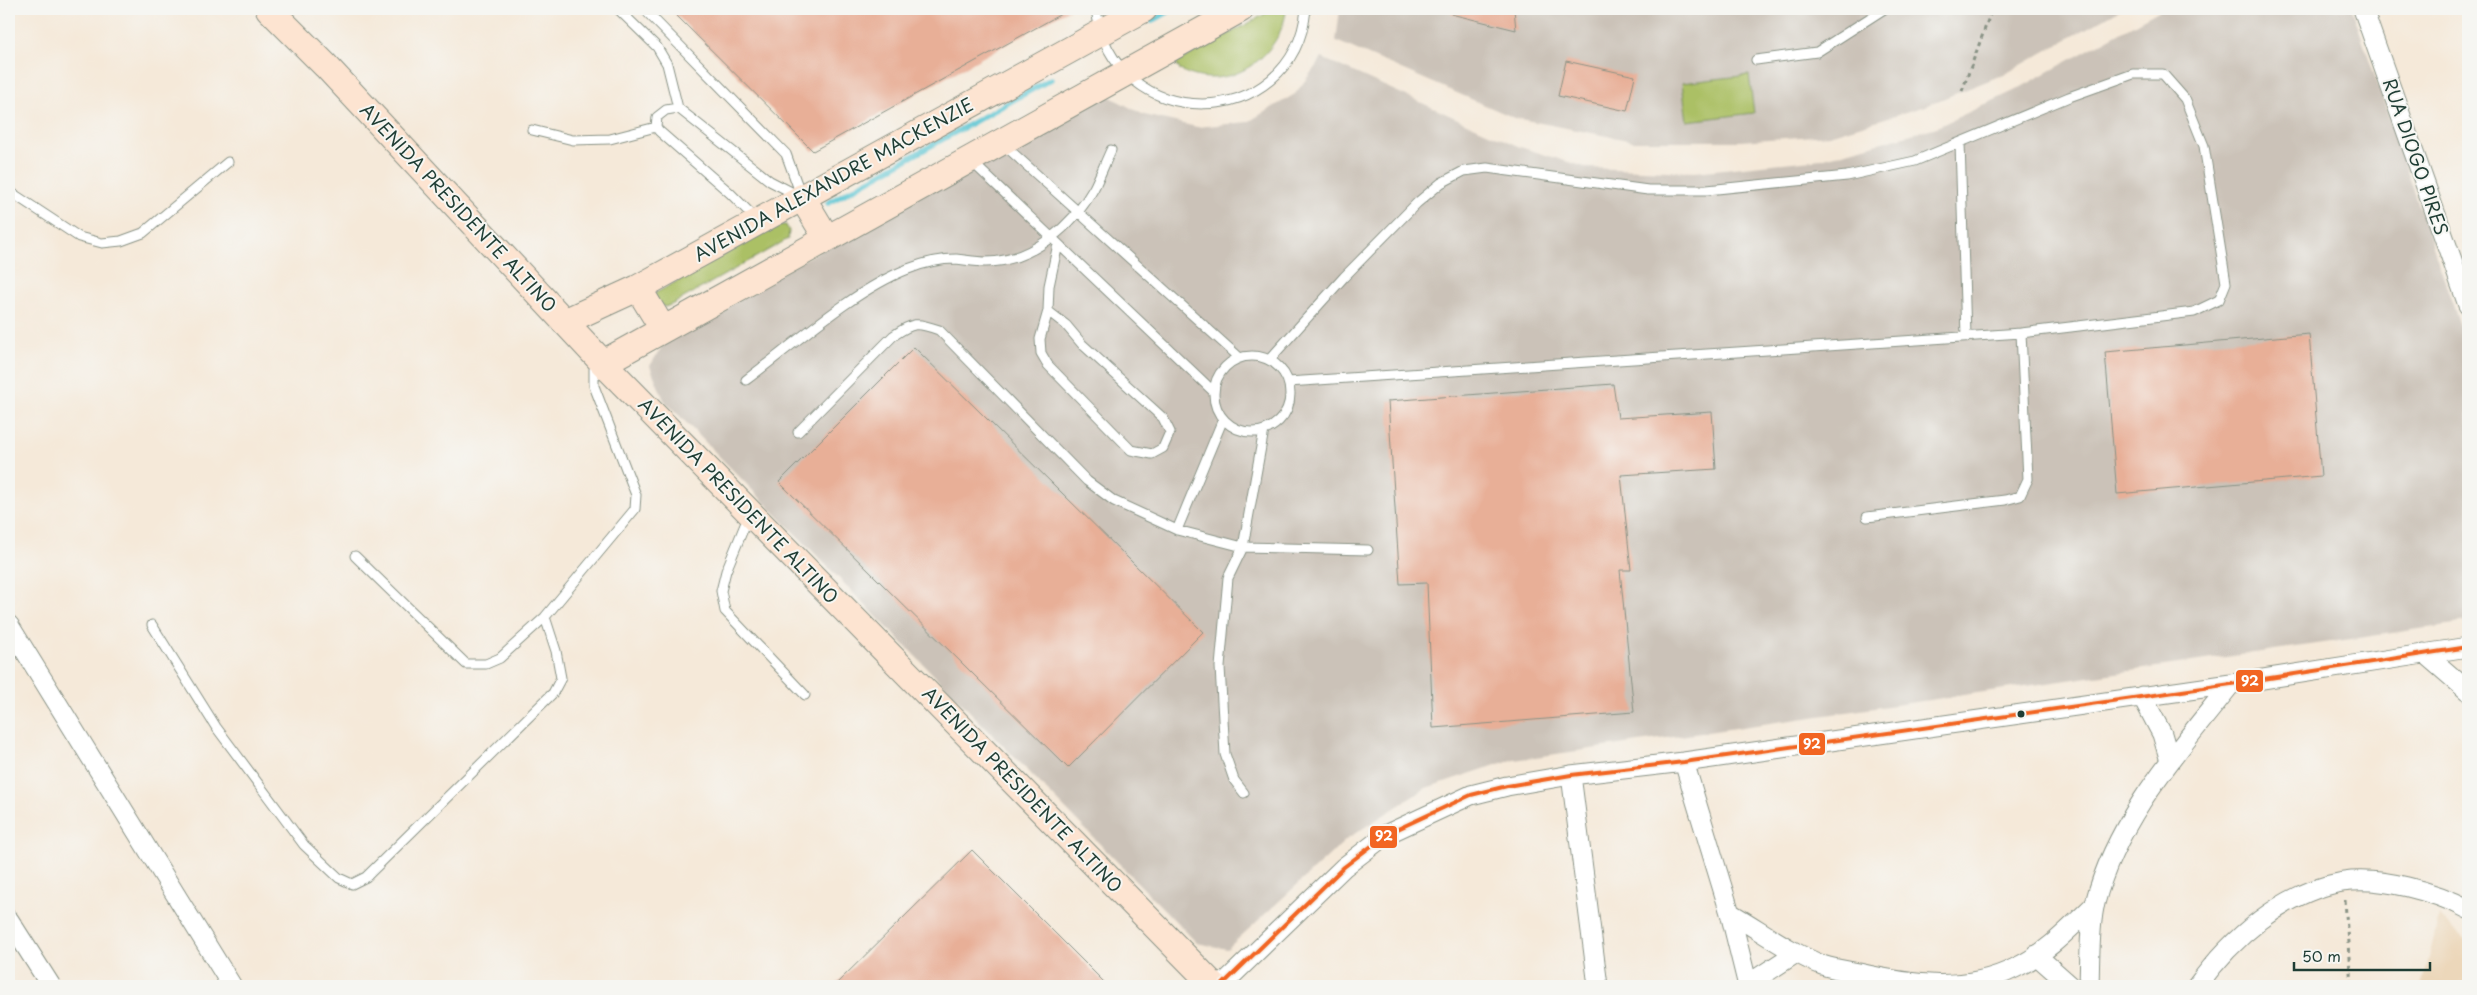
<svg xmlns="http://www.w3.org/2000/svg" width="2477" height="995" font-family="'Playpen Sans',sans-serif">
<rect width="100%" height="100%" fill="#f6f6f2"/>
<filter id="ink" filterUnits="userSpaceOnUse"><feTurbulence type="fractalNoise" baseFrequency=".02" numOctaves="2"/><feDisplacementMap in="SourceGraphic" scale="10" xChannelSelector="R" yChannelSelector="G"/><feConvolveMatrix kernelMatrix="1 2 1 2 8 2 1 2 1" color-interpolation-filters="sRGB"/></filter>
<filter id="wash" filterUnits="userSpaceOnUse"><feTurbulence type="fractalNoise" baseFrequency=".0096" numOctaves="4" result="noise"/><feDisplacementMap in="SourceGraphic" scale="20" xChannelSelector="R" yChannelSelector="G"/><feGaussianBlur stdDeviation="1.12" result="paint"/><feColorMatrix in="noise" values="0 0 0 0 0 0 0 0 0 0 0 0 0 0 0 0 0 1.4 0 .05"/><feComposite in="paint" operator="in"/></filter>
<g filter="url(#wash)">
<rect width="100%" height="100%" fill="#f5e9d9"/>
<path fill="#ecd7ba" d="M2439,916L2468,942V986H2422Z"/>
<path fill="#cbc2b8" d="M1340,9H2121L2007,73L1922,107L1829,135L1740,141H1633L1515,118L1336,41Z
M2162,9H2352L2468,349V622L1508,761L1426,788L1348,838L1227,949L1197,943L664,400L650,366L669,335L1103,93L1144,115L1197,127L1248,122L1295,94L1322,58L1520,147L1588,168L1695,172L1821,159L1937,127L2014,91Z"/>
<path fill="#abc065" stroke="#657e4c" d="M1274,9L1282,10L1286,13C1277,61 1225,94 1180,70L1176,63Z
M1749,75L1754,113L1687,121L1682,83Z
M777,225H786L789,231L788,239L673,304L665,307L659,305L654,294Z"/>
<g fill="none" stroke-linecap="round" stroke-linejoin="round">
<path stroke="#58c4d2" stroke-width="5.5" d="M1152,21L1173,9
M828,203L1051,79"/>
</g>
<g id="blocks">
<path fill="#e8af97" d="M670,9H1070L813,151Z
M1451,9H1514L1516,30L1451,14Z
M1566,61L1635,76L1627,111L1558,96Z
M2309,334L2321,476L2117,494L2105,352Z
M914,347L1203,632L1068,768L779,482Z
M1613,384L1618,418L1712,412L1716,469L1621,475L1631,570H1620L1634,712L1433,728L1427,583L1400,584L1388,401Z
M972,850L1108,986H834Z"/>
</g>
</g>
<g filter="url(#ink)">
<use href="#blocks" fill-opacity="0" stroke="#8a9386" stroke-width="1"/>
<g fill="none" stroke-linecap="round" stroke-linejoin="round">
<g stroke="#8a9386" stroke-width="11">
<path id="lane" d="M618,9L657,47L667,64L678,108
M644,9L786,154L801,195
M1096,9C1112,136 1294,135 1306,9
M1756,60L1817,52L1884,9
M532,130L573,140L610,139L656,127
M1960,143L1966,336
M1003,144L1240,358
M971,161L1214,392
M9,191L79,237L102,243L121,241L143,233L228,162
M756,219L730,193L659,131L656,127L657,117L666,110L678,108L770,181L797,195
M1048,311L1066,325L1082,344L1163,418L1170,432L1163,448L1152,454L1131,450L1048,365L1041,353L1040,339L1048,311L1049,286L1058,244
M1214 394a38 38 0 1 1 76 0a38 38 0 1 1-76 0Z
M1269,360L1344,277L1417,203L1441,183L1464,171L1487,168L1648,190H1707L1847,176L1915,161L2069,97L2133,74H2163L2185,99L2204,146L2226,283L2219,300L2194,312L2021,333L2028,479L2020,496L2005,500L1867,517
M746,380C793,345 854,290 908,269C923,263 940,259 956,259C966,260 976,262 986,262C1031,262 1073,226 1094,188C1100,176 1105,163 1111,150
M1288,382L2021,333
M798,432L893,336C913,322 917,322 939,330L1087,481L1114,501L1177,530L1243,547L1368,550
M749,515L726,571L721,591L725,611L805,695
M1177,530L1223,419
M355,556L466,664H486L500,658L545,617L635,509L636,495L594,386V369L601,365
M152,625L216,727L304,845L339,878L352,884L366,877L553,693L561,678L556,651L545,617
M1244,793L1234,780L1225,754L1220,667L1228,578L1243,547L1264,430"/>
</g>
<g stroke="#8a9386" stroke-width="21">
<path id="street" d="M2363,9L2468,305
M9,625L232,986
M2424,653L2468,691
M2142,696L2162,734L2170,761
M1684,762L1730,913L1748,986
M1571,775L1598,986
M1730,913C1760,930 1789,952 1822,965C1834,969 1847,971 1859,973C1911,985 1966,993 2015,968C2046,954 2071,927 2095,904
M9,920L51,986
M2036,955L2071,986
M1747,985L1796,953
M1221,986L1344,867L1387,834L1471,795L1507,786L1571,775L1684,762L2231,684L2468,647
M2089,986C2090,962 2089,925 2095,903C2117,818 2178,751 2231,684
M2197,986C2231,939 2283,892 2343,882C2380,876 2436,892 2468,909"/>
</g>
<g stroke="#8a9386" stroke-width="28">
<path id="secondary" d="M269,9L326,66L603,363L1214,986
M802,197L826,237
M638,288L663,329
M564,322L638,288L1144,9
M603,363L1241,9"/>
</g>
<path stroke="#8a9386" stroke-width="3" stroke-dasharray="4 4" stroke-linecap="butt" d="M1962,91L1992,9
M2345,900L2351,986"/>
<use href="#lane" stroke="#fff" stroke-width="9"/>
<use href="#street" stroke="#fff" stroke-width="19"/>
<use href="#secondary" stroke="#fde4d1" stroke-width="26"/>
<g stroke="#f6f6f2" stroke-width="8">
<path id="bus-1" d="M1221,986L1344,867L1387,834L1471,795L1507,786L1571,775L1684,762L2231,684L2468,647"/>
</g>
<use href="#bus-1" stroke="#f26522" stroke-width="4"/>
</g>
</g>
<circle fill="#1f3d34" stroke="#f6f6f2" stroke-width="2" cx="2021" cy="714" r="4.5"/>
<g text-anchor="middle" stroke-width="4" stroke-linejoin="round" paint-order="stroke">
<g font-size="18" fill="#1f3d34" stroke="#f6f6f2">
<text transform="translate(2415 157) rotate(71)" y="6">RUA DIOGO PIRES</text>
<text transform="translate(834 180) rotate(-29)" y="6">AVENIDA ALEXANDRE MACKENZIE</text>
<text transform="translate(458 208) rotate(47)" y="6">AVENIDA PRESIDENTE ALTINO</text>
<text transform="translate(738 501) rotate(46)" y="6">AVENIDA PRESIDENTE ALTINO</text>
<text transform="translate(1022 790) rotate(46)" y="6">AVENIDA PRESIDENTE ALTINO</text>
</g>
</g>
<g stroke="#f6f6f2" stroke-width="2">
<rect x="2235" y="669" width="29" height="24" rx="5" fill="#f26522"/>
<rect x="1798" y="732" width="28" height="24" rx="5" fill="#f26522"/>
<rect x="1369" y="825" width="29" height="24" rx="5" fill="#f26522"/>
</g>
<g font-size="14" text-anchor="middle" font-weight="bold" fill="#fff">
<text x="2250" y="686">92</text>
<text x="1812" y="749">92</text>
<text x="1384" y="841">92</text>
</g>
<rect width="2477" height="995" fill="none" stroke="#f6f6f2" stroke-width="30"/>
<path d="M2294 962v8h136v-8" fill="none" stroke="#1f3d34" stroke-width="2.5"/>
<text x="2302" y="962" font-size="15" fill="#1f3d34" stroke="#f6f6f2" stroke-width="4" paint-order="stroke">50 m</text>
</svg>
